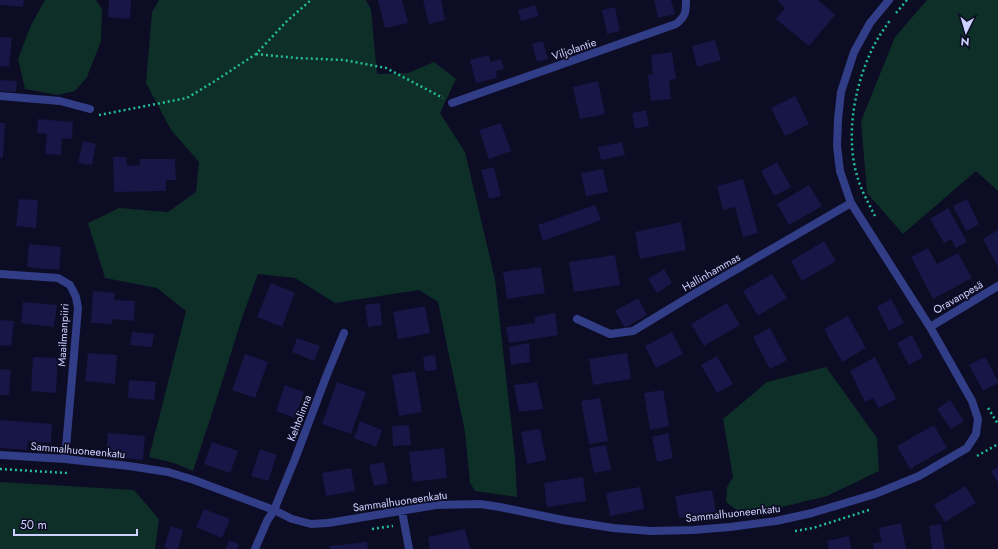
<svg xmlns="http://www.w3.org/2000/svg" width="998" height="549" font-family="Jost,sans-serif">
<rect width="100%" height="100%" fill="#0c0c24"/>
<path fill="#0e2e28" d="M45,0H96L102,9L101,41L87,77L75,91L57,95L25,89L18,59L31,25Z
M159,0H366L371,10L377,74L408,73L434,62L456,79L440,113L465,152L495,279L515,457L517,497L475,491L470,483L465,432L438,302L419,290L335,303L295,278L258,274L242,318L217,398L193,471L174,463L149,457L186,311L157,288L105,278L88,223L119,208L168,212L196,192L199,162L171,130L146,83L152,12Z
M927,0H998V191L976,171L903,234L867,193L861,121L895,37Z
M826,367L877,438L879,471L827,496L774,509L738,511L726,502L727,487L733,477L723,419L767,382Z
M0,482L134,490L159,519L155,549H0Z"/>
<path fill="#171646" d="M0,0H24L23,7L0,5Z
M109,0H131L130,19L108,17Z
M378,0H402L408,23L385,28Z
M423,0H441L445,20L429,24Z
M654,0H671L675,14L658,18Z
M779,0H818L835,15L809,46L776,19L785,8L778,2Z
M535,5L539,16L521,21L518,10Z
M615,7L620,31L607,34L602,10Z
M0,37L12,38L9,67L0,66Z
M715,40L721,60L697,67L692,46Z
M543,41L548,59L537,62L532,44Z
M672,52L676,79L669,80L671,99L651,101L648,75L653,74L651,55Z
M489,55L491,62L501,59L504,69L496,71L497,78L476,83L470,60Z
M0,80L17,81L16,92L0,91Z
M598,81L605,114L580,119L573,87Z
M795,96L809,124L785,136L771,108Z
M646,110L649,126L635,129L632,113Z
M38,119L73,122L72,139L62,138L61,155L45,154L47,134L37,133Z
M0,123H5L3,158H0Z
M501,123L511,151L489,159L479,130Z
M83,141L96,144L92,165L78,163Z
M622,142L625,155L601,160L598,147Z
M113,157H126L127,166L140,165V159H175L176,180H166V191L114,192Z
M777,162L791,187L774,196L761,171Z
M494,167L501,196L489,199L481,170Z
M603,169L608,192L586,196L581,173Z
M743,179L758,233L743,237L735,207L723,210L717,186Z
M809,185L822,206L789,225L777,204Z
M19,199L38,200L36,228L16,226Z
M967,199L979,224L966,231L953,206Z
M595,205L601,220L543,241L538,225Z
M948,208L967,242L956,248L951,239L944,243L930,219Z
M681,222L686,250L640,259L635,232Z
M998,230V267L983,239Z
M824,241L836,261L802,281L791,261Z
M29,244L61,247L59,270L27,267Z
M928,248L937,264L958,253L972,278L933,299L911,257Z
M615,255L620,285L574,292L569,262Z
M541,267L545,293L507,299L503,272Z
M664,269L672,283L657,293L648,279Z
M772,274L787,298L758,316L743,291Z
M271,283L295,293L282,327L257,317Z
M93,291L115,293L114,300L135,301L134,321L112,319V324L91,323Z
M638,298L647,315L625,328L615,311Z
M891,299L904,323L889,331L877,307Z
M23,302L57,305L54,327L21,323Z
M380,303L382,325L368,327L365,305Z
M727,303L740,325L704,346L691,324Z
M425,306L430,333L398,339L393,312Z
M555,313L558,335L509,343L506,327L535,323V317Z
M848,316L866,348L842,362L824,329Z
M0,320L14,321L11,346L0,345Z
M770,328L787,360L770,369L753,337Z
M132,332L154,334L152,347L130,345Z
M672,332L683,354L656,368L645,346Z
M912,335L923,357L909,365L897,343Z
M297,338L320,346L314,361L292,352Z
M529,343L530,362L511,365L509,347Z
M88,353L117,355L115,384L85,381Z
M627,353L631,379L593,385L589,359Z
M245,354L268,362L255,398L232,390Z
M435,355L437,370L425,371L423,357Z
M717,356L733,384L717,393L701,365Z
M33,357L58,358L56,393L31,391Z
M875,357L896,399L879,408L873,398L865,402L850,371Z
M985,357L998,381V383L983,391L969,365Z
M0,369L11,370L9,395H0Z
M415,371L422,412L399,416L392,375Z
M129,380L156,382L154,400L128,398Z
M337,382L366,392L351,434L322,424Z
M537,382L543,409L519,412L514,385Z
M285,385L304,392L295,418L276,411Z
M663,390L669,426L650,430L644,393Z
M600,398L608,441L589,444L581,401Z
M950,400L964,421L951,429L937,409Z
M0,420L52,424L51,443L28,441L27,450L0,448Z
M360,421L382,430L376,447L354,438Z
M409,425L411,445L393,446L392,426Z
M934,425L947,448L910,469L897,446Z
M540,429L546,460L527,464L521,432Z
M108,433L145,436L143,460L106,456Z
M668,433L673,458L657,462L652,437Z
M212,442L238,451L230,473L204,464Z
M606,445L611,470L594,473L589,448Z
M444,448L447,478L413,482L409,452Z
M260,449L277,455L268,481L251,476Z
M384,462L388,483L374,486L369,465Z
M998,467V483L991,471Z
M351,468L355,491L326,496L322,473Z
M583,477L586,501L547,507L544,483Z
M965,486L976,503L945,522L934,505Z
M640,487L644,509L610,516L606,493Z
M712,490L716,512L679,518L675,496Z
M204,509L230,519L222,538L196,527Z
M901,523L906,549H874L873,543L882,542L879,528Z
M941,524L945,549H932L929,526Z
M171,526L183,530L178,549H170L164,547Z
M465,529L470,549H430L428,537Z
M849,536L851,549H829L827,541Z
M229,540L239,544L237,549H226Z
M367,542L368,549H330V546Z"/>
<g fill="none" stroke-linecap="round" stroke-linejoin="round">
<path stroke="#22bf9b" stroke-width="2.5" stroke-dasharray="2 3" stroke-linecap="butt" d="M896,13L907,0
M256,54L297,58L344,60L386,68L443,98
M99,115L187,98L215,81L256,54L287,21L311,0
M875,216C869,204 862,192 858,179C844,136 855,79 877,40C881,33 886,26 891,19
M988,408L998,424
M977,456L998,444
M0,469L67,473
M372,529L393,526
M795,531L813,528L869,510"/>
<path stroke="#323d87" stroke-width="8" d="M0,96L60,101L90,109
M452,103L676,24C686,16 686,12 686,0
M0,274L58,278L70,285L76,297L78,308L65,459
M577,319L610,334L633,331L694,294L851,203
M930,327L998,286
M0,455L65,459L129,466L168,472L194,480L274,510L292,519L311,524L328,523L436,505L480,504L500,507L563,520L613,528L651,531L693,530L730,527L776,521L812,513L875,494L919,476L967,448L976,434L978,419L972,401L930,327L851,203L840,171L837,146L838,119L841,92L854,52L870,23L889,0
M402,511L409,549
M255,549L267,521L274,510L295,459L326,377L344,333"/>
</g>
<g text-anchor="middle" stroke-width="3.5" stroke-linejoin="round" paint-order="stroke">
<g font-size="11" fill="#ced1ff" stroke="#0c0c24">
<text transform="translate(574 49) rotate(-19)" y="4">Viljolantie</text>
<text transform="translate(711 272) rotate(-30)" y="4">Hallinhammas</text>
<text transform="translate(958 297) rotate(-30)" y="4">Oravanpesä</text>
<text transform="translate(63 335) rotate(-87)" y="4">Maailmanpiiri</text>
<text transform="translate(299 418) rotate(-69)" y="4">Kehtolinna</text>
<text transform="translate(78 450) rotate(5)" y="4">Sammalhuoneenkatu</text>
<text transform="translate(400 501) rotate(-8)" y="4">Sammalhuoneenkatu</text>
<text transform="translate(733 513) rotate(-6)" y="4">Sammalhuoneenkatu</text>
</g>
</g>
<g transform="translate(966 32) rotate(185)" stroke="#0c0c24" stroke-width="3" paint-order="stroke">
<path d="M0-3L7 15L0 10L-7 15Z" fill="#ced1ff"/>
<text y="-6" font-size="11" font-weight="bold" text-anchor="middle" fill="#ced1ff">N</text>
</g>
<path d="M14 529v6h123v-6" fill="none" stroke="#ced1ff" stroke-width="2"/>
<text x="20" y="529" font-size="12" fill="#ced1ff" stroke="#0c0c24" stroke-width="3" paint-order="stroke">50 m</text>
</svg>
